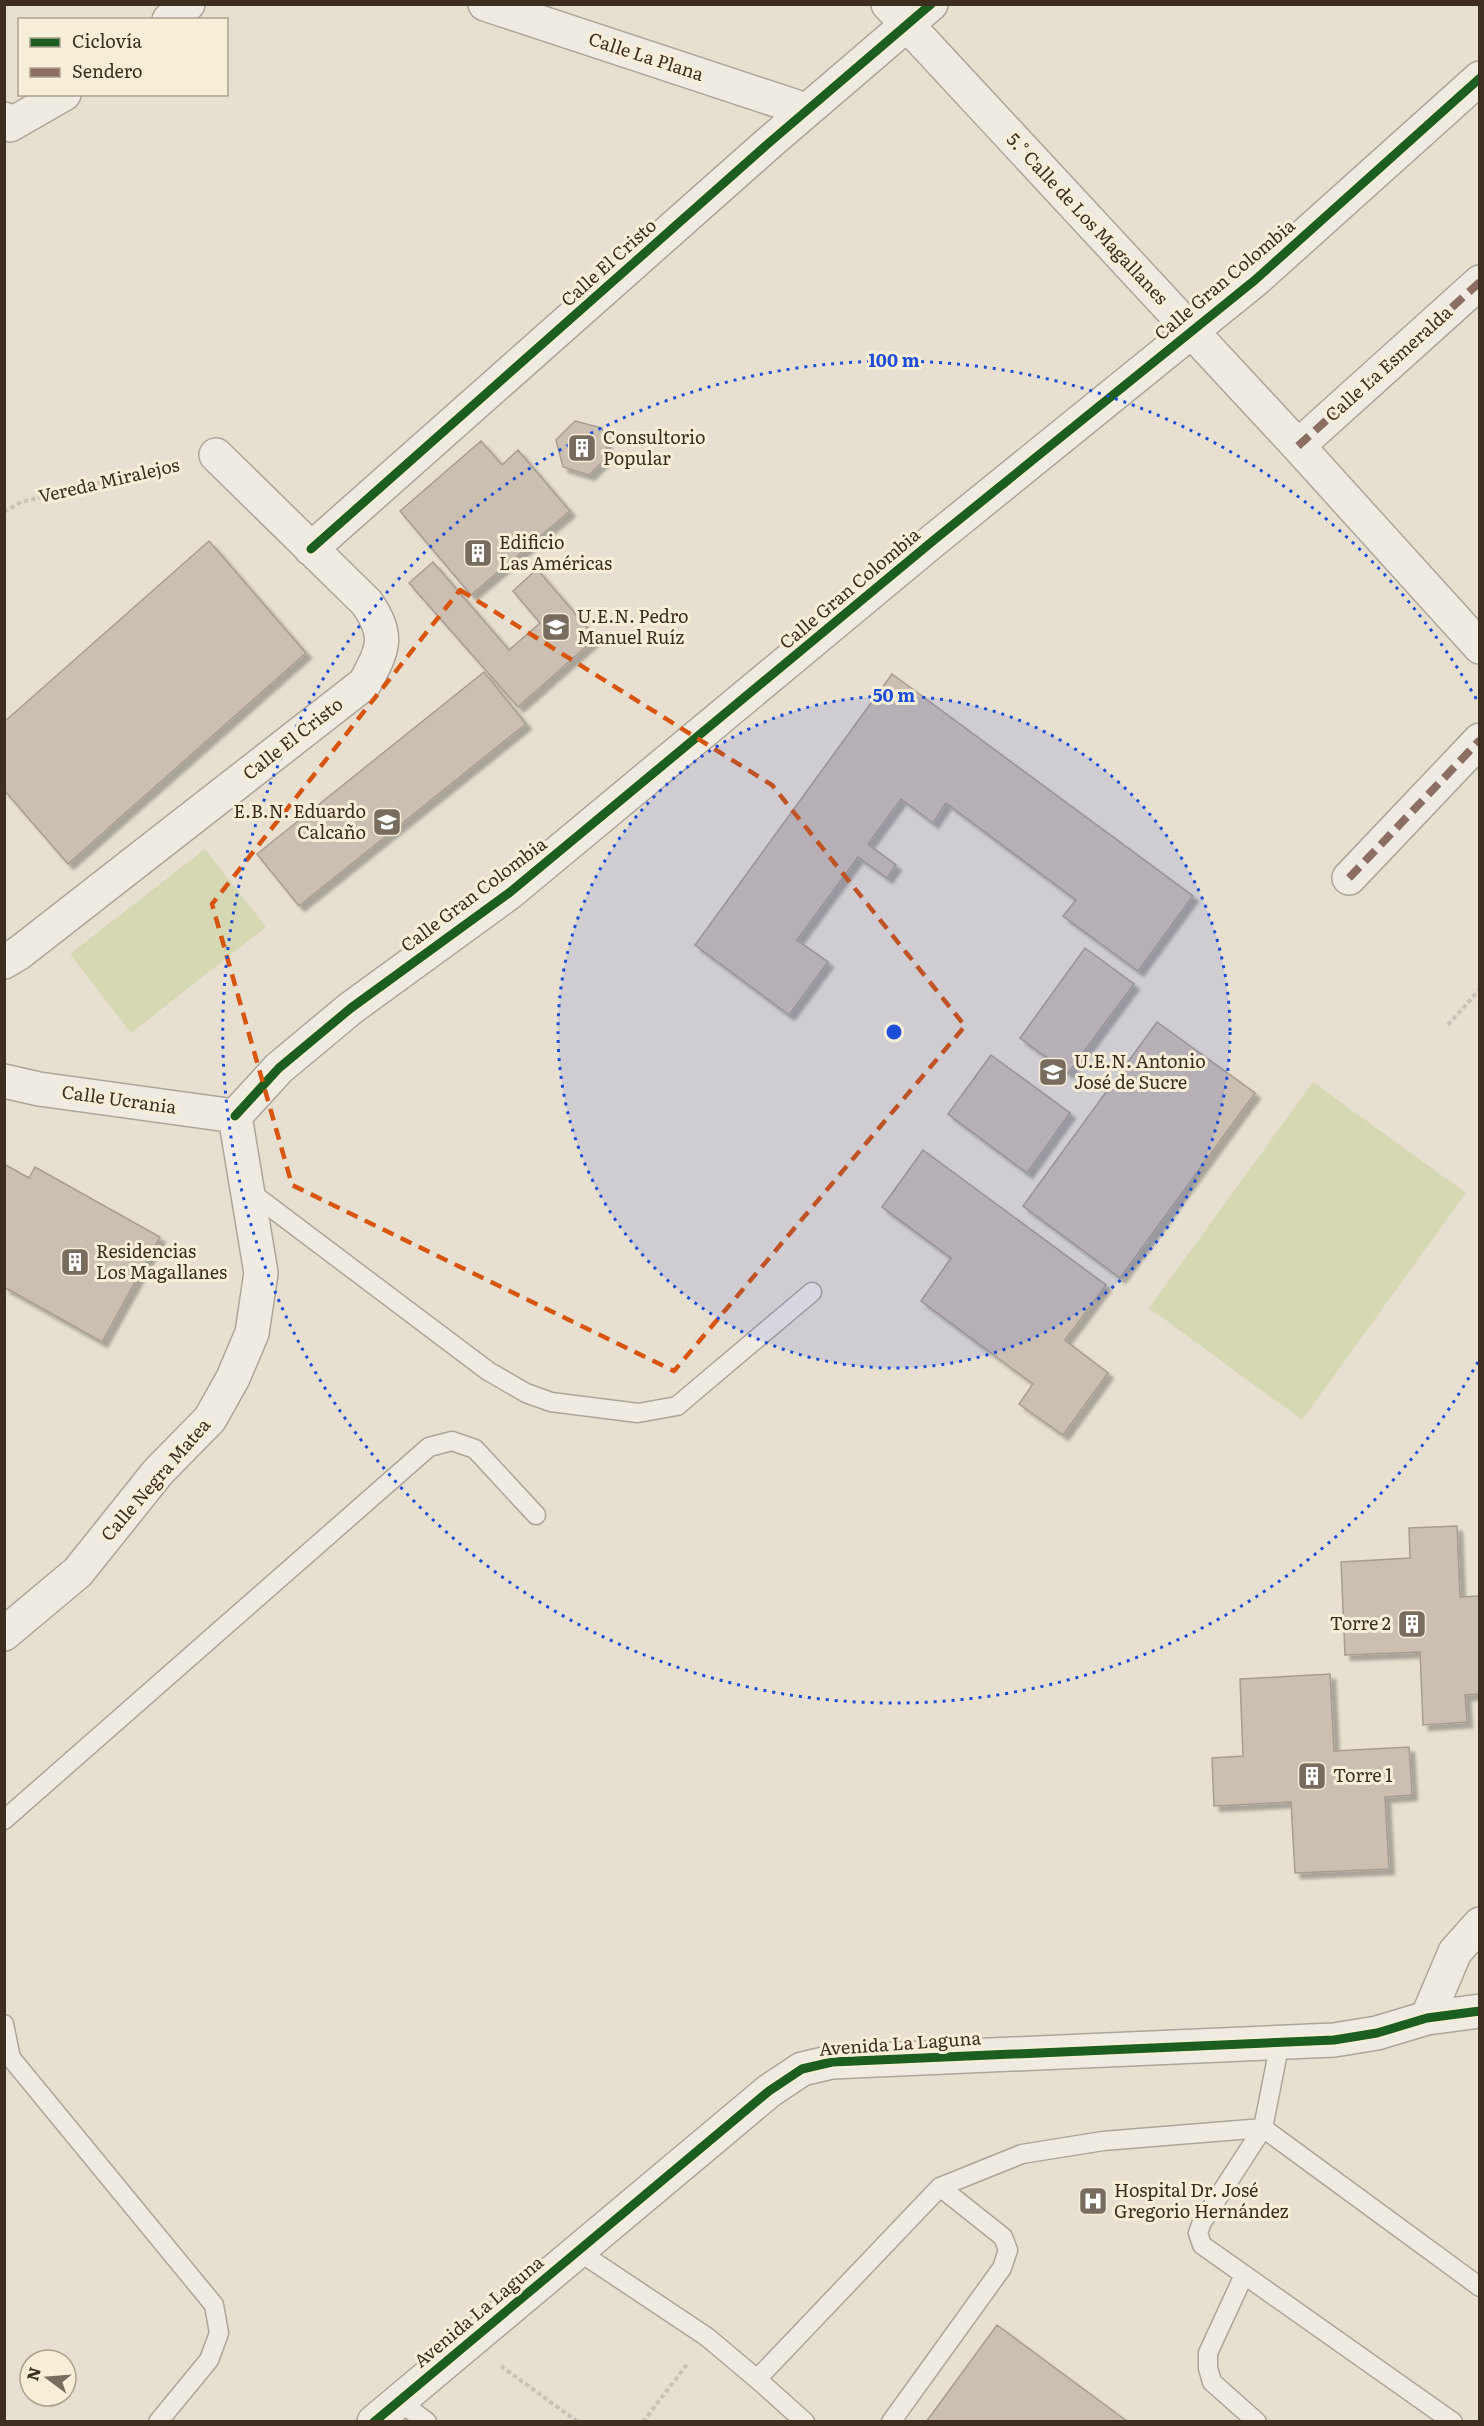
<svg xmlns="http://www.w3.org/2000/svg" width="1484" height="2426" font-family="Literata,serif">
<defs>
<filter id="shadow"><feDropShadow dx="5.5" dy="5.5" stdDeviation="1.5" flood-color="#0004"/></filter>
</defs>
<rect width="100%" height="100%" fill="#e7e0d1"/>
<path fill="#d6d7b3" d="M205,849L266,927L131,1033L70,954Z
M1313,1082L1466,1193L1302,1420L1149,1308Z"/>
<path fill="#cbbfb2" stroke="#a89c90" stroke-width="1.5" filter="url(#shadow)" d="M575,421L602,428L609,455L589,475L563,467L556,440Z
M481,441L502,465L518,450L570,511L471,595L400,511Z
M209,541L306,653L68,864L4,790V722Z
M433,562L509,650L540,623L513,591L537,569L596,638L518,707L409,583Z
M484,672L526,724L299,906L257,854Z
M892,674L1193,896L1138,971L1063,916L1076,900L946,803L933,823L901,799L868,844L896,865L887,878L858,857L797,940L828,962L789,1015L695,945Z
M1085,948L1134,984L1068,1073L1020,1038Z
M1157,1022L1255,1093L1120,1278L1023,1206Z
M991,1055L1070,1113L1027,1173L948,1114Z
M923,1150L1106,1285L1065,1340L1108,1373L1063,1435L1019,1404L1033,1384L921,1301L951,1258L882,1207Z
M4,1164L29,1178L35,1167L160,1237L102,1342L4,1287Z
M1457,1526L1460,1597L1480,1596V1694L1465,1695L1467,1722L1423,1725L1420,1652L1345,1655L1341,1562L1410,1558L1409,1528Z
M1330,1674L1334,1751L1409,1747L1412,1795L1385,1797L1389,1869L1295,1873L1291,1802L1214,1806L1212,1758L1243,1756L1240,1679Z
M997,2325L1128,2422H926Z"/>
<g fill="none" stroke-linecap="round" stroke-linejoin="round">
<g stroke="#ada599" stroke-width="21">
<path id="service" d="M249,1191L488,1371L526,1393L551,1402L638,1413L677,1406L812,1292
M4,1820L429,1447L452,1441L475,1449L536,1515
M4,2024L11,2058L214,2305L219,2333L209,2360L158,2422
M1280,2042L1263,2128L1202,2222L1198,2233L1202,2245L1453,2422
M578,2251L707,2337L757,2379L940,2187L1022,2154L1103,2141L1263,2128L1480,2287
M1244,2275L1208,2353V2368L1212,2382L1257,2422
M757,2379L805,2422
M399,2401L427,2422
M891,2422L1002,2268L1008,2250L1003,2237L940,2187"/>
</g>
<g stroke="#ada599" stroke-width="36">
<path id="minor" d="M485,4L806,110
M888,4L1298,446L1480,647
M169,20L188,4
M4,119L10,125L64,94
M1298,446L1480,282
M311,549L770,142L931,4
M1349,878L1480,740
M4,962L19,953L365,683C383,649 390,637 367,603L216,455
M4,1081L39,1089L235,1116
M235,1116L279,1068L351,1008L509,893L934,540L1255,280L1480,78
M4,1634L78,1572L158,1472L210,1419L233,1378L252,1333L261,1273L235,1116"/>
</g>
<g stroke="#ada599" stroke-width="36">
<path id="tertiary" d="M1427,2018L1455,1952L1480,1924
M374,2422L769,2091L802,2069L832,2062L1334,2040L1377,2033L1427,2018L1480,2011"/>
</g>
<path stroke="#c8c2b9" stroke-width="4" stroke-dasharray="4.5 3" stroke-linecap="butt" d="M4,512L21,502L179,464
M1448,1025L1480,989
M501,2366L578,2422
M643,2422L688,2363"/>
<use href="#service" stroke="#efebe3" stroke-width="18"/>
<use href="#minor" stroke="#efebe3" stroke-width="33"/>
<use href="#tertiary" stroke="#efebe3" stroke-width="33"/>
<path stroke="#8d6e63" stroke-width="8" stroke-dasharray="15 8" stroke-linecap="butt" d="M1298,446L1480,282
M1349,878L1480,740"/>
<g stroke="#f7eed8" stroke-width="13">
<path id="cycleway" d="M311,549L770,142L931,4
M235,1116L279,1068L351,1008L509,893L934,540L1255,280L1480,78
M374,2422L769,2091L802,2069L832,2062L1334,2040L1377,2033L1427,2018L1480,2011"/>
</g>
<use href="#cycleway" stroke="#1b5e20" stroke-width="9"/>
</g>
<path fill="none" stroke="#d7550e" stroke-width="4.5" stroke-dasharray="12 8" stroke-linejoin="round" d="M460,590L772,785L965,1026L674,1371L292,1185L212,904Z"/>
<circle cx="894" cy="1032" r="336" fill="#1d4ed8" fill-opacity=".12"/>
<g fill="none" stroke="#1d4ed8" stroke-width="3" stroke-dasharray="3 6">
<circle cx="894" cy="1032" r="336"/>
<path d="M1478 1362A671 671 0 1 1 1478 702"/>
</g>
<defs>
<g id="building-square" transform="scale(1.5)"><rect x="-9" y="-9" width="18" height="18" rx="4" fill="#786c5e" stroke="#f7eed8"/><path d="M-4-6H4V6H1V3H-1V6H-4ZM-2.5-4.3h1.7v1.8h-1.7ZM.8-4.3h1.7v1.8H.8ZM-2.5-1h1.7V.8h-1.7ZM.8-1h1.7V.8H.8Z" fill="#fff"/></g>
<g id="school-square" transform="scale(1.5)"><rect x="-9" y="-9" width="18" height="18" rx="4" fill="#786c5e" stroke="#f7eed8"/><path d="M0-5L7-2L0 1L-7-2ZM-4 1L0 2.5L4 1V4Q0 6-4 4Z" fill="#fff"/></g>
<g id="hospital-square" transform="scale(1.5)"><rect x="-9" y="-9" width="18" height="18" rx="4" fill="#786c5e" stroke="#f7eed8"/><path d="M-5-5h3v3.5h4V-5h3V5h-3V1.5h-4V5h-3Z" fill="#fff"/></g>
</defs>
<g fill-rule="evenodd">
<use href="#building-square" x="582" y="448"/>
<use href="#building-square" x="478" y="553"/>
<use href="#school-square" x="556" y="627"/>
<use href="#school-square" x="387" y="822"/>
<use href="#school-square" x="1053" y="1072"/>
<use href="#building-square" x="75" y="1262"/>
<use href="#building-square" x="1412" y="1624"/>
<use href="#building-square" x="1312" y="1776"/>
<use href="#hospital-square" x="1093" y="2201"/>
</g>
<g text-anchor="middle" stroke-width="6" stroke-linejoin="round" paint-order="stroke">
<g font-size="18" fill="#3d2e20" stroke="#f7eed8">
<text transform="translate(646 57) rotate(18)" y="6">Calle La Plana</text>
<text transform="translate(1087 219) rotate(47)" y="6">5.° Calle de Los Magallanes</text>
<text transform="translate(609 263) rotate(-42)" y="6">Calle El Cristo</text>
<text transform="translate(1225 280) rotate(-40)" y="6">Calle Gran Colombia</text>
<text transform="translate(1389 364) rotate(-42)" y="6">Calle La Esmeralda</text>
<text transform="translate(109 481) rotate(-13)" y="6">Vereda Miralejos</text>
<text transform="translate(850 589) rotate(-40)" y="6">Calle Gran Colombia</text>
<text transform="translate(293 739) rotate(-38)" y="6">Calle El Cristo</text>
<text transform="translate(474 895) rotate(-37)" y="6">Calle Gran Colombia</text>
<text transform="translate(119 1100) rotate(8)" y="6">Calle Ucrania</text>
<text transform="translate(156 1480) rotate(-49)" y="6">Calle Negra Matea</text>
<text transform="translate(900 2044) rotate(-4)" y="6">Avenida La Laguna</text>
<text transform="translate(479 2312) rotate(-40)" y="6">Avenida La Laguna</text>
</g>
<g font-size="18" fill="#3d2e20" stroke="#f7eed8" text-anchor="start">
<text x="603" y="444">Consultorio<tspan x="603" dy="21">Popular</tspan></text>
<text x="499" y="549">Edificio<tspan x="499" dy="21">Las Américas</tspan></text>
<text x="577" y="623">U.E.N. Pedro<tspan x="577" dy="21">Manuel Ruíz</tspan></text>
<text x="366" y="818" text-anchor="end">E.B.N. Eduardo<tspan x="366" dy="21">Calcaño</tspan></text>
<text x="1074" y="1068">U.E.N. Antonio<tspan x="1074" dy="21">José de Sucre</tspan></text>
<text x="96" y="1258">Residencias<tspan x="96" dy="21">Los Magallanes</tspan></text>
<text x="1391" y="1630" text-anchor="end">Torre 2</text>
<text x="1333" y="1782">Torre 1</text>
<text x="1114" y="2197">Hospital Dr. José<tspan x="1114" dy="21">Gregorio Hernández</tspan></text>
</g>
</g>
<circle cx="894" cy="1032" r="9" fill="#1d4ed8" stroke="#f7eed8" stroke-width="3"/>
<g font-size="18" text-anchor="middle" font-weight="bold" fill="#1d4ed8" stroke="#f7eed8" stroke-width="6" stroke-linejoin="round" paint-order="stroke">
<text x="894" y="367">100 m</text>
<text x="894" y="702">50 m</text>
</g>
<rect width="1484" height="2426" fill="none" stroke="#3d2e20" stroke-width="12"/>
<rect x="18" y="18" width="210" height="78" fill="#f7eed8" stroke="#ada18e" stroke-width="1.5"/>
<rect x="30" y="38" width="30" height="9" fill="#1b5e20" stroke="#ada18e" stroke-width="1.5"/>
<text x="72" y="48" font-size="18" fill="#3d2e20">Ciclovía</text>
<rect x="30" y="68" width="30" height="9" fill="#8d6e63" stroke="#ada18e" stroke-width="1.5"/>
<text x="72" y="78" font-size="18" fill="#3d2e20">Sendero</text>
<g transform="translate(48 2378) rotate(286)"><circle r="28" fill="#f7eed8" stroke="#ada18e" stroke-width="1.5"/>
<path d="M0-4.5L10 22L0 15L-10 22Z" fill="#786c5e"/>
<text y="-9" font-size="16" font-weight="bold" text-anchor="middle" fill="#3d2e20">N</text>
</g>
</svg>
